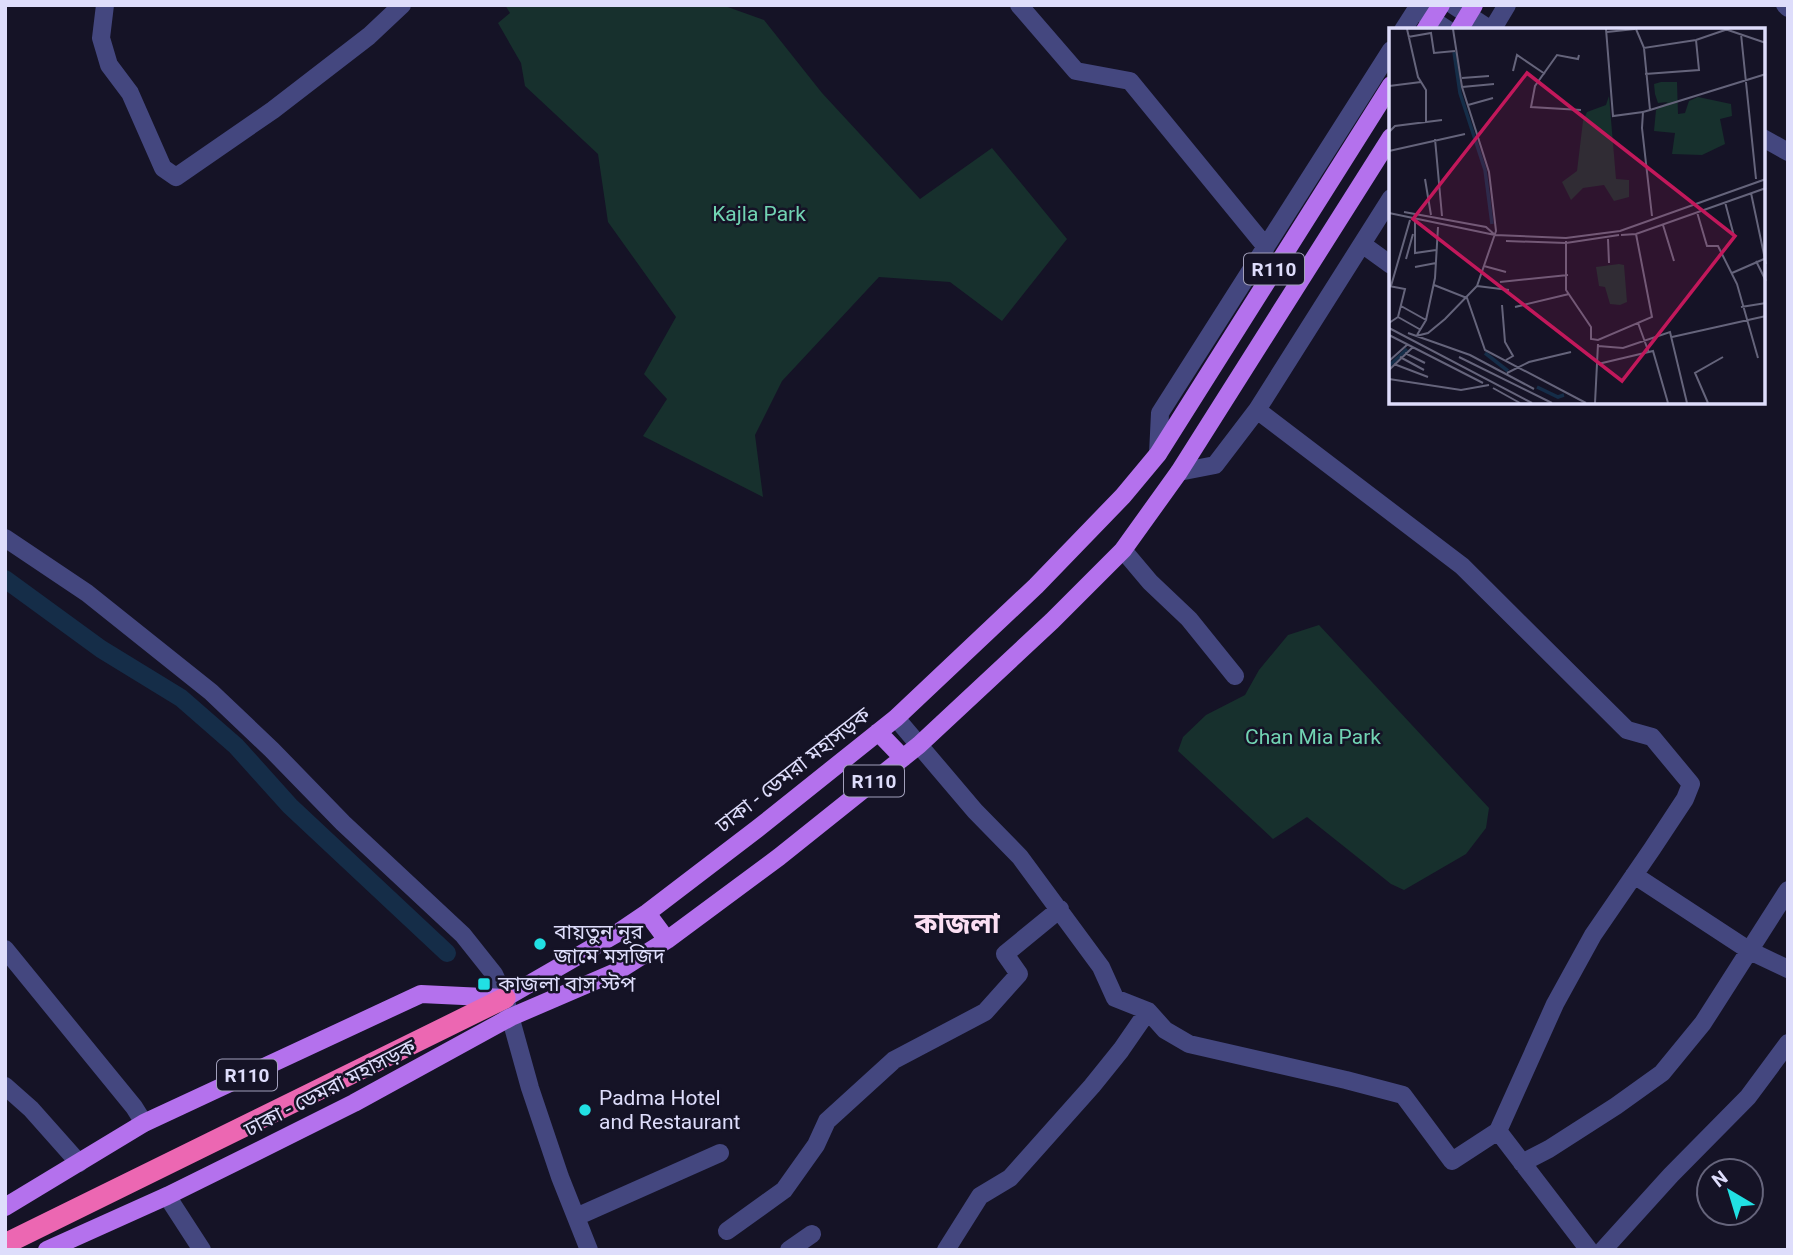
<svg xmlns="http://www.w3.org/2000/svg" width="1793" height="1255" font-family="Roboto,'Noto Sans Bengali',sans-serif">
<rect width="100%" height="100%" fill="#151326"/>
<path fill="#17302d" d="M505,5H722L764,20L822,93L920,199L992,148L1067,239L1002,321L950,282L879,277L782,381L755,435L763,497L643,436L667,399L644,374L676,317L608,222L598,154L525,86L521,63L498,23L510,13Z
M1319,625L1489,808L1486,828L1466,854L1404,890L1391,884L1307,817L1273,839L1178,751L1183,737L1206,715L1245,695L1259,670L1288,635Z"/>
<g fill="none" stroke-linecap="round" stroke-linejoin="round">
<path stroke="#152d48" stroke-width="18" d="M5,579L101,649L181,698L236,746L290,806L447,953"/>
<path stroke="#44477f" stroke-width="18" d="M105,5L101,38L109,65L130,93L163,168L176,177L273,110L369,36L402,5
M1019,5L1076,71L1130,81L1266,247
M1453,5L1491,30
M1785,5L1788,8
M1416,9L1448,30
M1403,30L1419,5
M1492,30L1507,5
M1763,138L1788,152
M1362,244L1391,265
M1158,454L1160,413L1391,50
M1179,472L1215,465L1257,410L1391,198
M5,538L87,593L211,692L272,750L343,823L463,935L494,974L505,998L530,1088L560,1177L589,1250
M1123,550L1150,582L1189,619L1235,676
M896,718L975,811L1020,857L1101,967L1115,998L1148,1011L1165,1030L1189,1044L1346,1080L1403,1095L1452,1161L1498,1131L1555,1004L1593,935L1652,849L1685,799L1691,784L1652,737L1627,730L1462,566L1257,410
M1634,875L1750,951L1788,969
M5,949L134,1107L144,1123
M5,1086L31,1109L79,1163
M1498,1131L1589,1250
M1522,1163L1549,1149L1616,1106L1662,1073L1703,1023L1788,890
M167,1196L202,1250
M576,1217L720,1153
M727,1231L784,1190L816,1145L827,1121L894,1060L985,1012L1019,974L1005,954L1060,909
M789,1250L812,1234
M946,1250L980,1196L1010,1178L1092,1086L1121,1050L1148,1011
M1603,1250L1671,1175L1748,1097L1788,1043"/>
<path stroke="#b471ed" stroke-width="18" d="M878,732L903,758
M647,913L667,940
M5,1207L144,1123L421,994L505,998L616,934L647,913L757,829L896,718L1036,586L1123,496L1158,454L1391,85
M47,1250L167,1196L262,1149L354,1103L511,1017L618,971L667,940L779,857L919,745L1052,621L1123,550L1179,472L1391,137"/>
<path stroke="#ec67b2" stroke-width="21" d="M5,1244L505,998"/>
<path stroke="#b471ed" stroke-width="18" d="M1425,30L1441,5
M1459,30L1474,5"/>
</g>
<g fill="#21e0e3" stroke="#151326" stroke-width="2.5">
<circle cx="540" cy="944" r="7"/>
<rect x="477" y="977" width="14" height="14" rx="3.5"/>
<circle cx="585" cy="1110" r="7"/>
</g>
<g text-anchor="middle" stroke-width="5" stroke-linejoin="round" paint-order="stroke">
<g fill="#151326" stroke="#a2a0bb" stroke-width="2">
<rect x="1244" y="253.5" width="60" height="31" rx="5"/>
<rect x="844" y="765.5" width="60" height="31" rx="5"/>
<rect x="217" y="1059.5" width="60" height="31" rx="5"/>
</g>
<g font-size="19" font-weight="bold" fill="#deddfb">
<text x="1274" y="276">R110</text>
<text x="874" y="788">R110</text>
<text x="247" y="1082">R110</text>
</g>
<g font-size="21" fill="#71d3b2" stroke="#151326">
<text x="759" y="221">Kajla Park</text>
<text x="1313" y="744">Chan Mia Park</text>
</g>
<g font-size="21" fill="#deddfb" stroke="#151326">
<text transform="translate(793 770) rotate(-38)" y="7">ঢাকা - ডেমরা মহাসড়ক</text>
<text transform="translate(330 1088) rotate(-27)" y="7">ঢাকা - ডেমরা মহাসড়ক</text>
</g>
<g font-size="21" fill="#deddfb" stroke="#151326" text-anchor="start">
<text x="554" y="939">বায়তুন নূর<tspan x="554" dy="24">জামে মসজিদ</tspan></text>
<text x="498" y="991">কাজলা বাস স্টপ</text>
<text x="599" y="1105">Padma Hotel<tspan x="599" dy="24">and Restaurant</tspan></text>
</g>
<g font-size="28" font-weight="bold" fill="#fbdff3" stroke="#151326">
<text x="957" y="933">কাজলা</text>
</g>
</g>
<g transform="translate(1389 28)">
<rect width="376" height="376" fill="#151326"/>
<path d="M272,54H288L289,86L296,85L300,73L309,69L342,76L343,88L331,91L336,116L313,127L283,126L286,105L265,103L267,82L279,74L269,75L266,66L265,56ZM220,68L227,151L240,152V169L225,173L215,157L194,160L182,172L173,154L188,143L194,93L198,84L217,77ZM230,236L235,237L238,274L231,277L221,276L216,259L210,258L207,239Z" fill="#17302d"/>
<path fill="none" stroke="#152d48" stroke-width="3.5" d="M65,24L71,65L96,142L103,196M96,325L119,343M0,338L18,321M148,359L169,369L175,367"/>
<path fill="none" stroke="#65647b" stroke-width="2" d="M18,1L29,49L37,62V95M217,1L224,88L254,84M247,1L255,20L307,12L339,1M336,1L377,15M218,4L246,1M352,6L367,151M19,9L42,5L45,25L66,23M255,20L261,82L254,84L253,100L263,188M190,27L189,31L168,27L146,58L142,79L192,82M124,43L128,27L156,46M256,46L310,42L307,12M73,50L100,48M0,58L32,54M73,59L105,56M79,77L104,70M261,82L377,46M0,104L6,98L53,92M46,111L53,188M0,123L76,106M36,151L42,187M362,165L377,236M336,174L345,208M15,184L97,199L106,207L177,210L231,203L377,151M308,184L318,218H329L348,256L369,330M0,185L106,207M26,193V225L47,222M274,197L285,233M232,207L247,206L377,160M219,211L220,235M117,213L177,215L230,207M177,213V262L202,299V311L209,312L263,289L247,206M17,231L24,206M367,233L377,253M95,238L117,244M26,239L47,235M343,245L375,231M111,254L179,247M45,257L78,270L96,322L197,375M0,258L16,261L9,289L0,295M2,258L21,192M88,258L120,262M113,277L116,314L124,328L117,332M12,278L37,292L28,307M126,279L180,266M352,279L377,275M9,289L32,302M37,292L46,250L49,199M249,295L260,325M0,300L143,375M19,305L81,327L145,361M0,307L94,355M27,308L39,305L56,291L88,258L107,203L100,144L73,59L64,1M283,309L377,288M209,318L234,320L281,304L298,375M16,325L36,335M11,329L35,342M70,329L163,375M0,333L19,316M5,336L39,349M209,336L264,323L279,375M0,342L24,319M118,345L140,334L182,324M0,351L72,362L100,357M104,360L131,375M206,375L209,316M319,375L306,345L334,329"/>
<path fill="#c2185b" fill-opacity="0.15" stroke="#c2185b" stroke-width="3.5" d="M138,45L346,208L233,353L24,191Z"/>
<rect width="376" height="376" fill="none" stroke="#deddfb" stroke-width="3.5"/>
</g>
<rect width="1793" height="1255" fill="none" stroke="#deddfb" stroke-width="14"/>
<g transform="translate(1730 1192) rotate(322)"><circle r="33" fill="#151326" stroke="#65647b" stroke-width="2"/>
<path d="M0-5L12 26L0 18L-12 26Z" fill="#21e0e3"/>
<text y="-10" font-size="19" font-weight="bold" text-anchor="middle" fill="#deddfb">N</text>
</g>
</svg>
